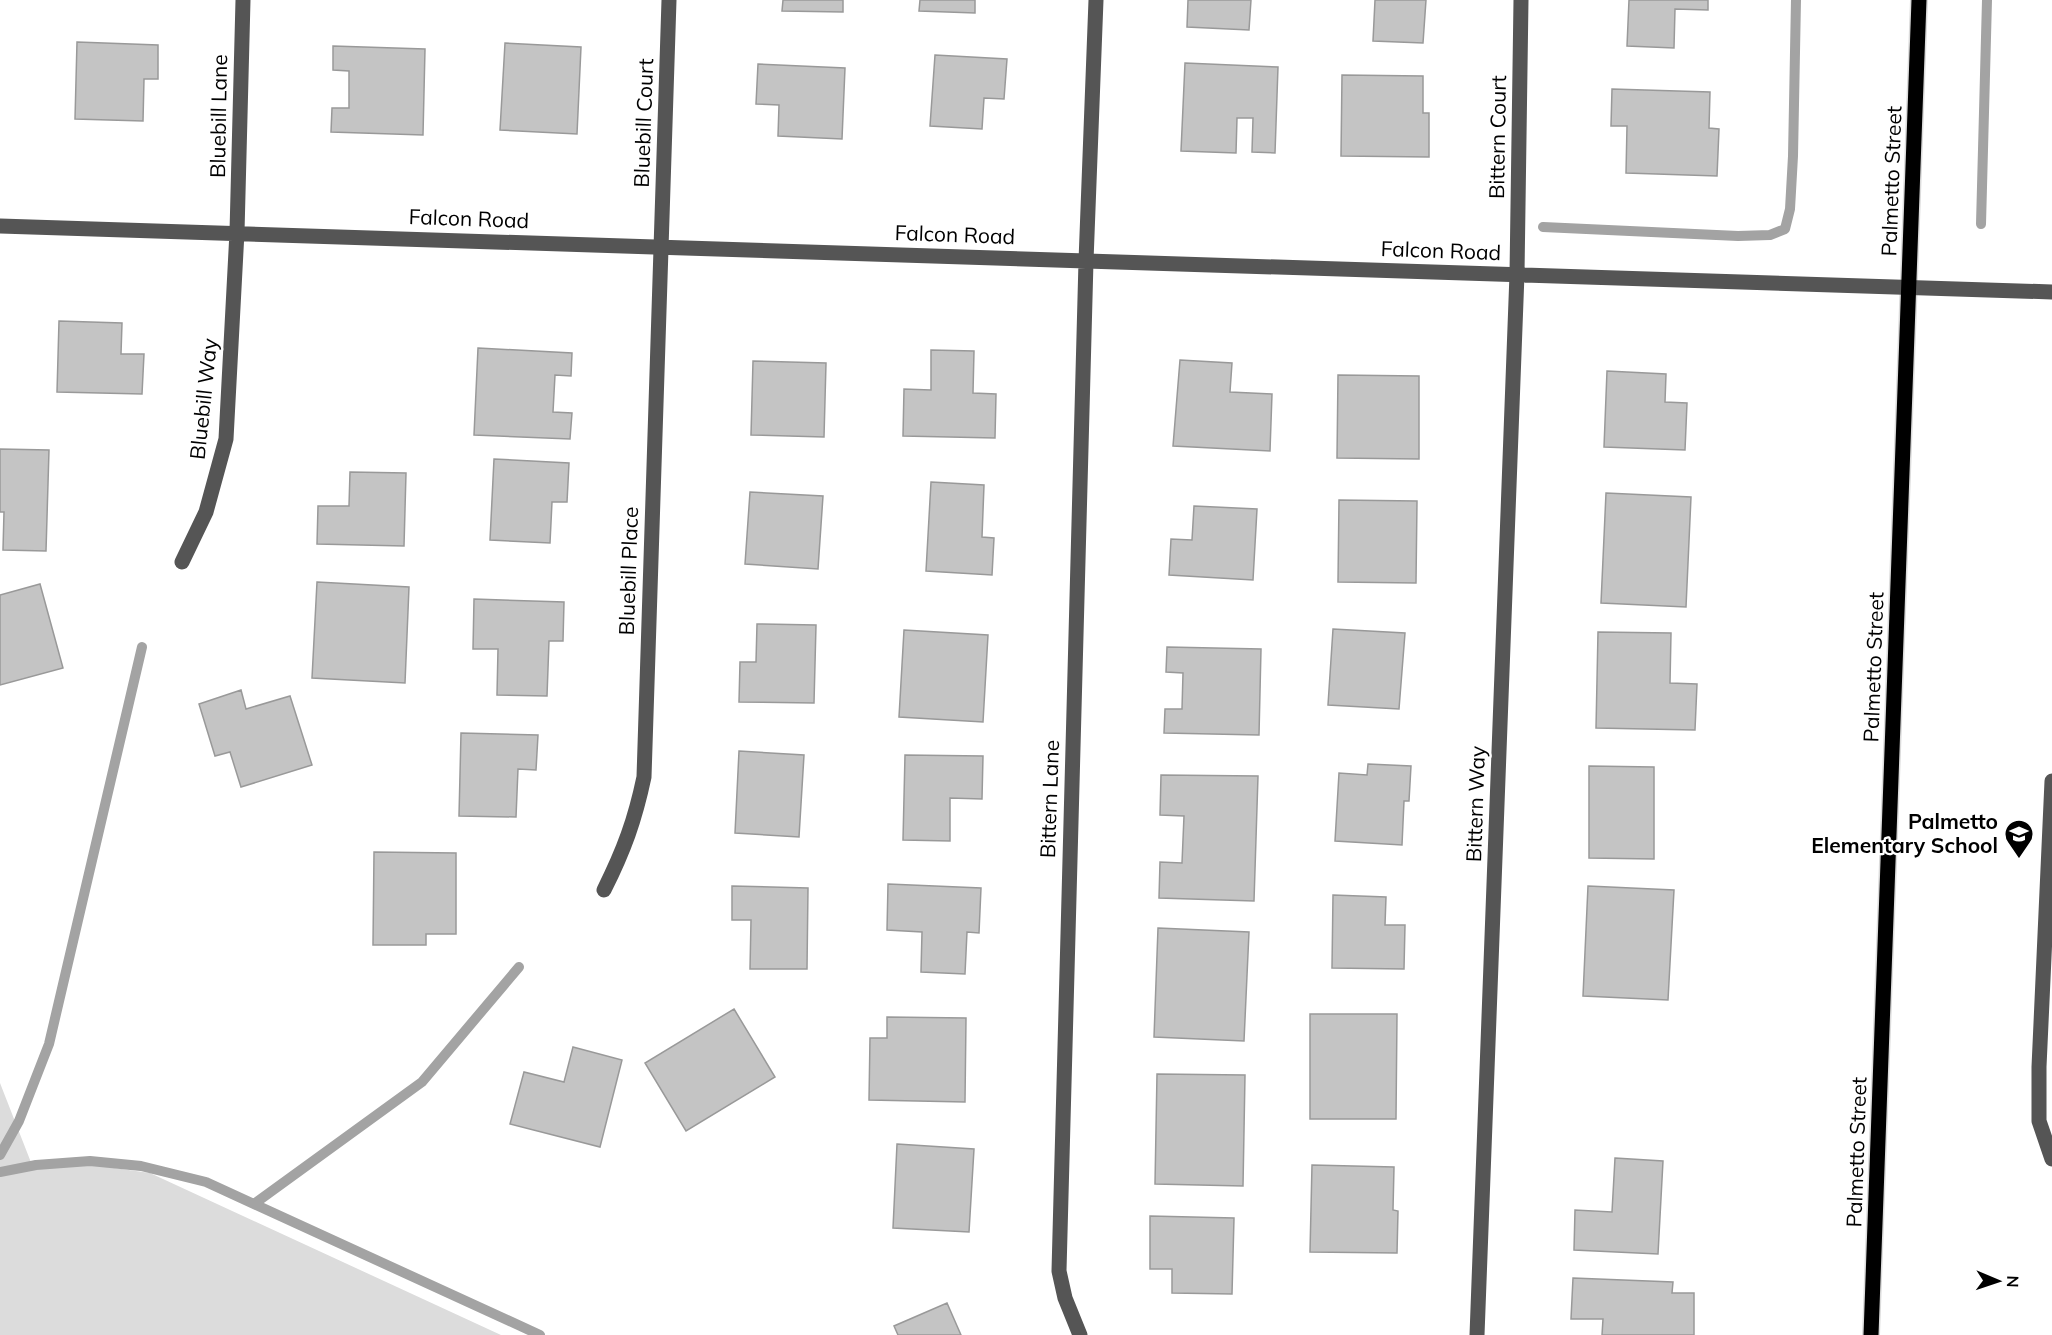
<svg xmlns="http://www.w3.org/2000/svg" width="2052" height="1335" font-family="Mulish,sans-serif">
<rect width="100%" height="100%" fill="#fff"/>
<path fill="#dcdcdc" d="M0,1083L32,1165L71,1162L150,1173L501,1335H0Z"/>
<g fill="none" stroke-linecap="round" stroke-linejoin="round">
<path stroke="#a3a3a3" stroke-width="10" d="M1981,224L1987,0
M1543,227L1738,236L1770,235L1785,229L1790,209L1793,156L1796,0
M0,1155L19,1121L49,1044L142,647
M0,1172L36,1165L90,1161L141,1166L206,1182L540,1335
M254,1204L422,1082L519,967"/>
</g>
<path fill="#c4c4c4" stroke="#999" stroke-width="1.5" d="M783,0H843V12L782,11Z
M920,0H975V13L919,11Z
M1188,0H1251L1249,30L1187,27Z
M1375,0H1426L1423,43L1373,41Z
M1629,0H1708V10L1675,9L1674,48L1627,46Z
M77,42L158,45V79H144L143,121L75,119Z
M505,43L581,47L577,134L500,130Z
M333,46L425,49L423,135L331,132L332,108H349V71L333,70Z
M935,55L1007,59L1004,99L984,98L982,129L930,126Z
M1185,63L1278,67L1275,153L1252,152L1253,118H1237L1236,153L1181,151Z
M758,64L845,68L842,139L778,136L779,105L756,104Z
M1342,75L1423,76V113H1429V157L1341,156Z
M1612,89L1710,92L1709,128L1719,129L1717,176L1626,173L1627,126H1611Z
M59,321L122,323L121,354H144L142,394L57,392Z
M478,348L572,353L571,376L555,375L553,412L572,413L570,439L474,435Z
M931,350L974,351L973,393L996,394L995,438L903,436L904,389L931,390Z
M1180,360L1232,363L1230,392L1272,394L1270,451L1173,446Z
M753,361L826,363L824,437L751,435Z
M1607,371L1666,374L1665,402L1687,403L1685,450L1604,447Z
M1338,375L1419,376V459L1337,458Z
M0,449L49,450L46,551L3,550L4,512H0Z
M494,459L569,463L567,502H552L550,543L490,540Z
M350,472L406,473L404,546L317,544L318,506H349Z
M931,482L984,485L982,537L994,538L992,575L926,571Z
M750,492L823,496L818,569L745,564Z
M1606,493L1691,497L1686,607L1601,603Z
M1339,500L1417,501L1416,583L1338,582Z
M1194,506L1257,509L1253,580L1169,575L1171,539L1192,540Z
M317,582L409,587L405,683L312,678Z
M40,584L63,668L0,685V595Z
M474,599L564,602L563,641H549L547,696L497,695L498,649H473Z
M757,624L816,625L814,703L739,702L740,662H756Z
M1333,629L1405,633L1399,709L1328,705Z
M904,630L988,635L983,722L899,717Z
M1598,632L1671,633L1670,683L1697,684L1695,730L1596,728Z
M1167,647L1261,649L1259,735L1164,733L1165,709H1182L1183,673L1166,672Z
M241,690L246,709L290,696L312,765L241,787L230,752L215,756L199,704Z
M461,733L538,735L536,770L518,769L516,817L459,816Z
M739,751L804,755L799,837L735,833Z
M905,755L983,756L982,799L950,798V841L903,840Z
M1368,764L1411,766L1409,801H1404L1402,845L1335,841L1339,773L1367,775Z
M1589,766L1654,767V859L1589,858Z
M1161,775L1258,776L1254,901L1159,898L1160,862L1182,863L1184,816L1160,815Z
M374,852L456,853V934H426V945H373Z
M888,884L981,888L979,933L967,932L965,974L921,972L922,932L887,930Z
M732,886L808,888L807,969H750L751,920H732Z
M1588,886L1674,890L1668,1000L1583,996Z
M1333,895L1386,897L1385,925H1405L1404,969L1332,968Z
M1158,928L1249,932L1244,1041L1154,1037Z
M734,1009L775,1077L686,1131L645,1063Z
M1310,1014H1397L1396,1119H1310Z
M887,1017L966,1018L965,1102L869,1100L870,1038H887Z
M573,1047L622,1060L600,1147L510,1124L524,1072L564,1082Z
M1157,1074L1245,1075L1243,1186L1155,1184Z
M897,1144L974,1149L969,1232L893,1228Z
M1615,1158L1663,1161L1658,1254L1574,1250L1575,1210L1612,1212Z
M1312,1165L1394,1167L1393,1210L1398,1211L1397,1253L1310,1252Z
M1150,1216L1234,1218L1232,1294L1172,1293V1269H1150Z
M1573,1278L1673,1282L1672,1293H1694V1335H1602L1603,1319H1571Z
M947,1303L961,1335H898L894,1326Z"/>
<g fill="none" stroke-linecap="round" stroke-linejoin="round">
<g stroke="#dbdbdb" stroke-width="18">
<path id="major" d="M1871,1335L1919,0"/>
</g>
<path stroke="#555" stroke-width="15" d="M0,226L2052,292
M182,562L206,512L226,439L237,232L243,0
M2052,781L2039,1067V1121L2052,1159
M604,890C624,850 635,820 644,777L669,0
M1080,1335L1065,1298L1059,1271L1086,261L1096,0
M1477,1335L1517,274L1521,0"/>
<use href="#major" stroke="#000" stroke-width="15"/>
</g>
<defs>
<g id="school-pin" transform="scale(1.5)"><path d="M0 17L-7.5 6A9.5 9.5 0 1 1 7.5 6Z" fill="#000" stroke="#fff"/><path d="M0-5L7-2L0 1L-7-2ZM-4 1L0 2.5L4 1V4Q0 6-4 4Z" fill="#fff"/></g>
</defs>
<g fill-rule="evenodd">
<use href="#school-pin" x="2019" y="834"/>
</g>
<g text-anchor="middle" stroke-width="4.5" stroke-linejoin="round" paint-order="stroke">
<g font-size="21" fill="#000" stroke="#fff">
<text transform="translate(219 116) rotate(-89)" y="7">Bluebill Lane</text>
<text transform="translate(644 123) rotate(-88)" y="7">Bluebill Court</text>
<text transform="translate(1498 137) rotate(-89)" y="7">Bittern Court</text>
<text transform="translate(1892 181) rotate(-88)" y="7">Palmetto Street</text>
<text transform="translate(469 219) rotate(2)" y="7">Falcon Road</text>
<text transform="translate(955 235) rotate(2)" y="7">Falcon Road</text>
<text transform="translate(1441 251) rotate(2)" y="7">Falcon Road</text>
<text transform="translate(204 399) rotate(-84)" y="7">Bluebill Way</text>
<text transform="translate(629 571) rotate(-88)" y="7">Bluebill Place</text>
<text transform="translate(1874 667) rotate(-88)" y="7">Palmetto Street</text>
<text transform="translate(1050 799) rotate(-88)" y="7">Bittern Lane</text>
<text transform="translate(1476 804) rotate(-88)" y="7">Bittern Way</text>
<text transform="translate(1857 1152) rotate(-88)" y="7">Palmetto Street</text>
</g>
<g font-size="21" font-weight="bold" fill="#000" stroke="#fff" text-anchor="end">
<text x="1998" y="829">Palmetto<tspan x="1998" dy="24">Elementary School</tspan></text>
</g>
</g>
<g transform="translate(1998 1281) rotate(92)" stroke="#ffffff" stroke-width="4.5" paint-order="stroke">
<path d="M0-4.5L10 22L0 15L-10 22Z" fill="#000000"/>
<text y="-9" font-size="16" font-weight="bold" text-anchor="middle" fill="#000000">N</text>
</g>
</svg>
